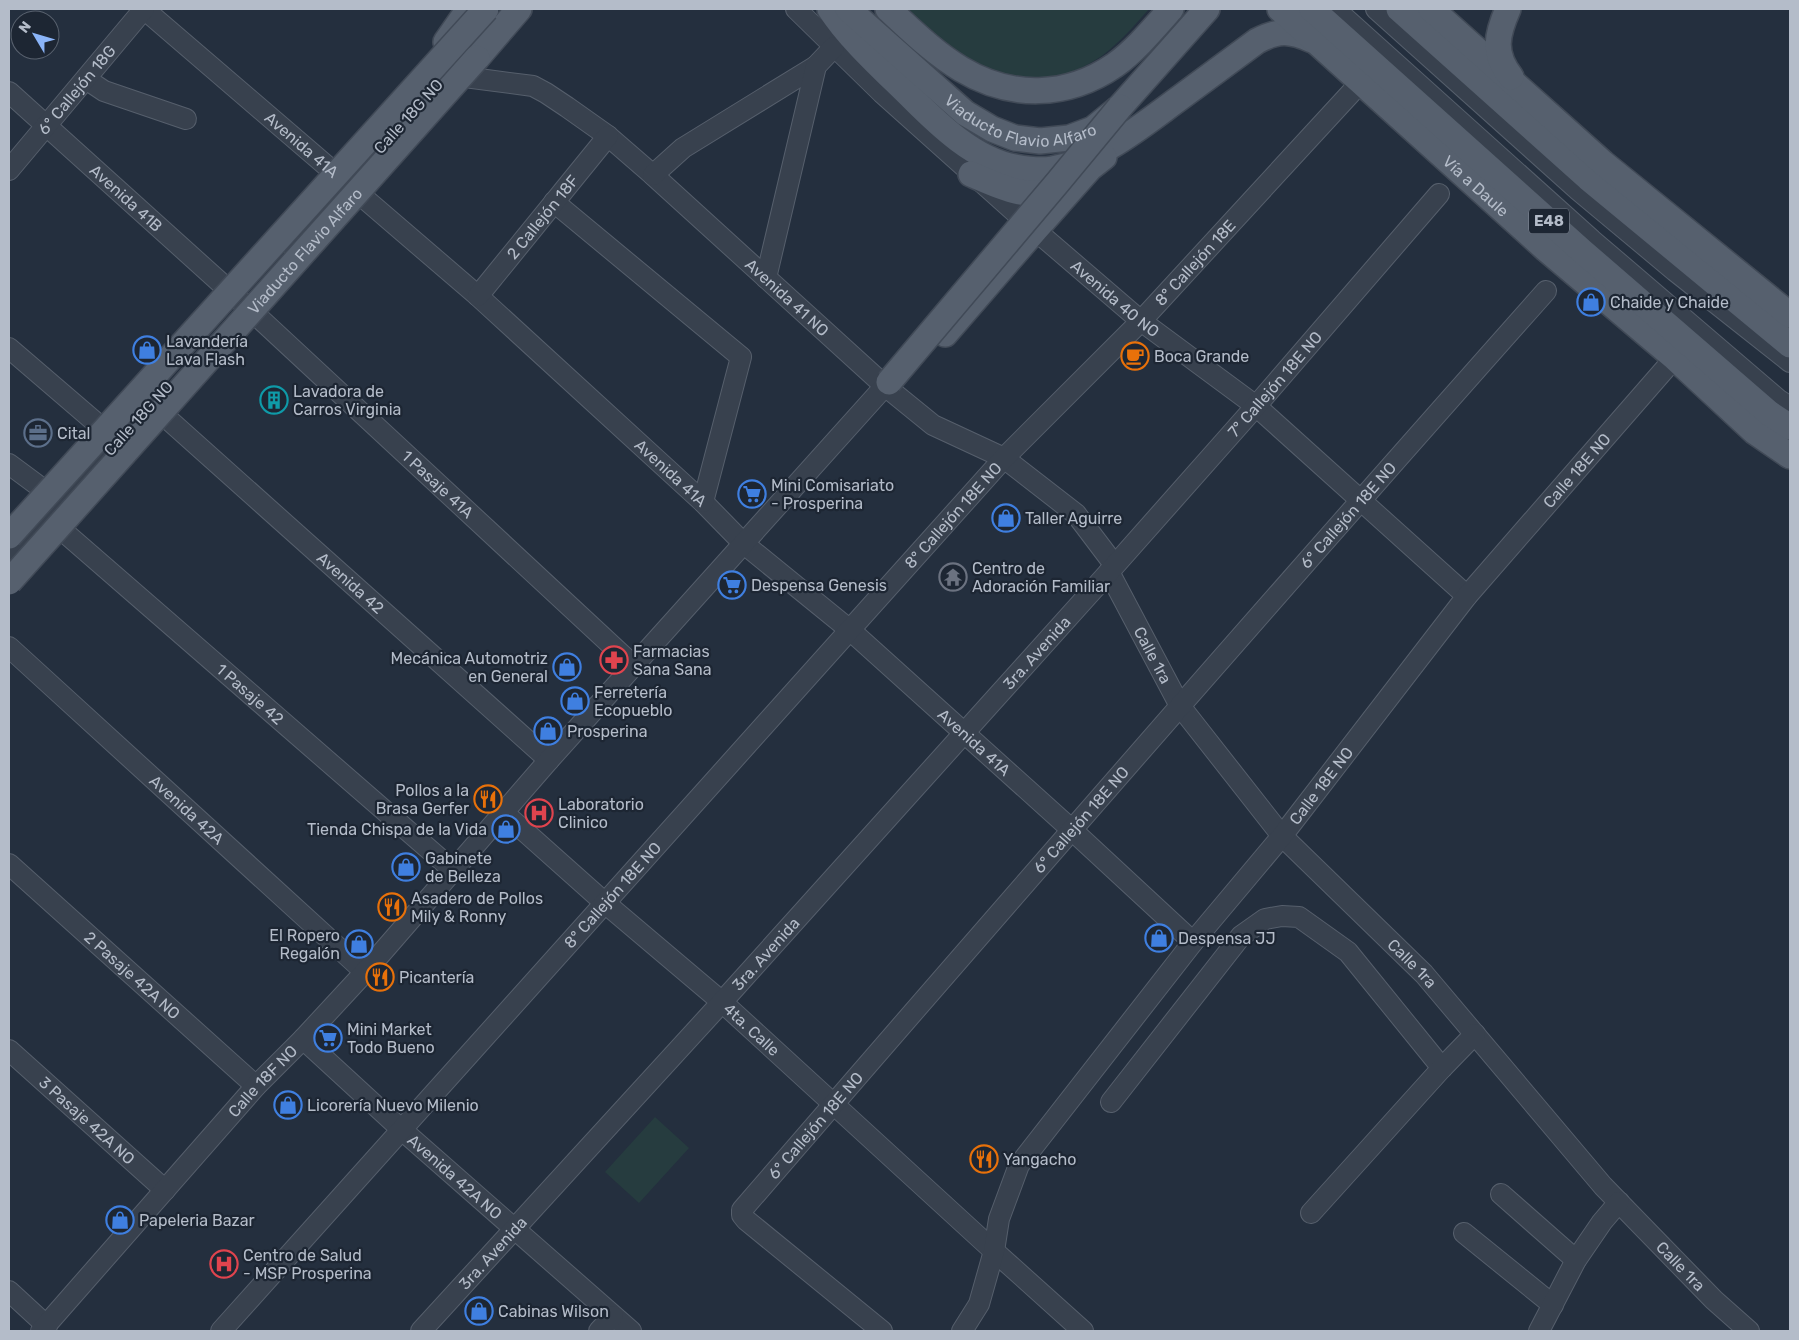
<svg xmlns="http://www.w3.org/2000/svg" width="1799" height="1340" font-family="Rubik,sans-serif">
<rect width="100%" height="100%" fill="#242f3e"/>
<path fill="#263c3f" d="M909,9H1149C1135,25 1120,42 1103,55C1089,65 1065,77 1047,78C1008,82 964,63 935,37C925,29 917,18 909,9Z
M655,1117L689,1148L639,1203L605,1172Z"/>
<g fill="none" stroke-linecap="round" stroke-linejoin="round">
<g stroke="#565f6c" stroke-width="22">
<g id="minor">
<path id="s1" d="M144,9L478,296L703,502L743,543L850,630L1072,830L1193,942"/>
<path id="s2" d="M796,9L882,93L1035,230L1141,321L1256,406L1467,596"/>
<path d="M1335,9L1592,240L1779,400L1790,407"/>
<path d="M1376,9L1578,190L1675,271L1790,362"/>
<path id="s3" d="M449,75L533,86L546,93L567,107L608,136L653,175L885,386L933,425L1004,458L1076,514L1110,559"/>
<path d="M86,79L104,91L186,119"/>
<path id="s4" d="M9,92L243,303L634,666"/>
<path id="s5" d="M9,170L144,9"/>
<path d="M653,175L683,148L816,66"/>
<path d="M554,202L741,357L703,502"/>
<path d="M292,246L411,113"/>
<path d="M766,278L816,66L834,47"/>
<path id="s6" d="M478,296L608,136"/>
<path d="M9,348L115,439"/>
<path id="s7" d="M151,404L549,760"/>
<path d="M9,464L36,484L58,503"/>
<path id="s8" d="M48,518L454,871"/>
<path d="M9,559L131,427"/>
<path id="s9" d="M1109,572L1180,706L1282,836L1424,974L1603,1186L1714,1300L1749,1331"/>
<path id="s10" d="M9,647L365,972"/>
<path id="s11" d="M504,813L605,903L722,1002L994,1251L1083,1331"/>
<path id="s12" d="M9,864L256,1086"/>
<path id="s13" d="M303,1039L402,1130L631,1331"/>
<path id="s14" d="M9,1050L165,1190"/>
<path d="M1111,1102L1241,936L1265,919L1282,916L1299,917L1348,952L1442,1068"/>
<path d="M1501,1194L1576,1260"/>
<path d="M1311,1213L1442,1068L1475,1034"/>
<path d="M1464,1233L1553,1305"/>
<path d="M9,1291L47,1326"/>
<path id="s15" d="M41,1331L256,1086L303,1039L365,972L549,760L885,386"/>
<path id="s16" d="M221,1331L1004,458L1141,321L1361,82"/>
<path id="s17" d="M421,1331L722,1002L1109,572L1256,406L1439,194"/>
<path d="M599,1331L613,1316"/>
<path id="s18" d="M882,1331L746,1220L742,1215V1210C1008,902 1276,595 1546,291"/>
<path id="s19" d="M962,1331L979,1304L994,1251L999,1219L1019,1165L1193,942L1282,836L1467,596L1685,346"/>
<path d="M1539,1331L1576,1260L1602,1222L1619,1202"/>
</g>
</g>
<g stroke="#414a57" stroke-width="28">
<g id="major">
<path d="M830,9C849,39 886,72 912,98C939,125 975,160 1015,167C1026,169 1041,171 1052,169C1099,161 1140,127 1177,100C1204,80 1230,61 1257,41C1278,30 1289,30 1312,40"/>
<path id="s20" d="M848,9L965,113L992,129L1015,138L1040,141L1069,138L1093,129L1120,107L1207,9"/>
<path d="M888,9C911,30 934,53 961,69C1011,99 1067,98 1115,65C1136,50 1154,28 1171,9"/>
<path id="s21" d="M1280,9L1546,249L1675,358L1755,432L1790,456"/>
<path d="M1312,9L1582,251L1769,413L1790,427"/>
<path d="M1399,9L1588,178L1790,345"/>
<path d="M1431,9L1603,163L1790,315"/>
<path d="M1508,9C1497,34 1492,53 1511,77"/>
<path d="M446,42L469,9"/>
<path d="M477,58L519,9"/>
<path d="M971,174C1000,187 1032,203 1063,186"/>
<path d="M945,334L1035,230L1090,168L1104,157"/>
</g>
</g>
<use href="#minor" stroke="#38414e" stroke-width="20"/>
<use href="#major" stroke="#56606e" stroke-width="25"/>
<g stroke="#414a57" stroke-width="28" stroke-linecap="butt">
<g id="major-bridge">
<path d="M889,382L1058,182L1120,107"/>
<path d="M9,536L486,9"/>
<path id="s22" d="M9,582L477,58"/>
</g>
</g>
<use href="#major-bridge" stroke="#56606e" stroke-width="25"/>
</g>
<defs>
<g id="shop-ring" transform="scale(1.4375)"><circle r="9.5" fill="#1d2633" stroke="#3f7fe0" stroke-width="1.5"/><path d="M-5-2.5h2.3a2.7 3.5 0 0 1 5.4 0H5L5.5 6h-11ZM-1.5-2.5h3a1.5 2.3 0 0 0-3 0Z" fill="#3f7fe0"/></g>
<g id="cafe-ring" transform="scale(1.4375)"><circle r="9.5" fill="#1d2633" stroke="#e8710a" stroke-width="1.5"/><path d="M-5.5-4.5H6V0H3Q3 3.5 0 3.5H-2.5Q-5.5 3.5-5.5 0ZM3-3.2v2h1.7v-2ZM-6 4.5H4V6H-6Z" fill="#e8710a"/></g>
<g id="building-ring" transform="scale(1.4375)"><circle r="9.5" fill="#1d2633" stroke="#0f9aa8" stroke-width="1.5"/><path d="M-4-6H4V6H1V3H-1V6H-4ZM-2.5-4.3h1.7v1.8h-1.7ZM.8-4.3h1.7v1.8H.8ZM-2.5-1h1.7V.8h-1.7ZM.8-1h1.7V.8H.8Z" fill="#0f9aa8"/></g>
<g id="office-ring" transform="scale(1.4375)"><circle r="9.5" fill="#1d2633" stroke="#5c6f8a" stroke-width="1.5"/><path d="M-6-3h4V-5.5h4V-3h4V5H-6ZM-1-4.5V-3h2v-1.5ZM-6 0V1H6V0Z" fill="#5c6f8a"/></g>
<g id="supermarket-ring" transform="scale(1.4375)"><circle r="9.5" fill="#1d2633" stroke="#3f7fe0" stroke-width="1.5"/><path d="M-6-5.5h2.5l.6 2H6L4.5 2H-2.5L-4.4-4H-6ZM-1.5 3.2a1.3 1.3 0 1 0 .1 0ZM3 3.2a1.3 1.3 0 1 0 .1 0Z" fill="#3f7fe0"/></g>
<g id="temple-ring" transform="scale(1.4375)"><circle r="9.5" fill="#1d2633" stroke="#6b7280" stroke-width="1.5"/><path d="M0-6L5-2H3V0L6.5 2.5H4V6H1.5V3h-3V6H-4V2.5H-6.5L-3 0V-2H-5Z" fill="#6b7280"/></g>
<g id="pharmacy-ring" transform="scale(1.4375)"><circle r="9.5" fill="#1d2633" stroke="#e0444e" stroke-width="1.5"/><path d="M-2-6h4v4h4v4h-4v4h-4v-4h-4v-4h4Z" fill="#e0444e"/></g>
<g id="restaurant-ring" transform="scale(1.4375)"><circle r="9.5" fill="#1d2633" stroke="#e8710a" stroke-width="1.5"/><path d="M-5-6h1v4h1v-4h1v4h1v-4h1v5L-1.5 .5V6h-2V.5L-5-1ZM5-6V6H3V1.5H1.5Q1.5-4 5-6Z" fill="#e8710a"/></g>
<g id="hospital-ring" transform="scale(1.4375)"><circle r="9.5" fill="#1d2633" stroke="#e0444e" stroke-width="1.5"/><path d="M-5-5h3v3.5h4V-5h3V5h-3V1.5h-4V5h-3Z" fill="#e0444e"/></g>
</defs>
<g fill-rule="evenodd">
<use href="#shop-ring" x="1591" y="302"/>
<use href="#shop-ring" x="147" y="350"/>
<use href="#cafe-ring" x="1135" y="356"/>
<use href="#building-ring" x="274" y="400"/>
<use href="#office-ring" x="38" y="433"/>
<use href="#supermarket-ring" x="752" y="494"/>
<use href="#shop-ring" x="1006" y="518"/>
<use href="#temple-ring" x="953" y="577"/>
<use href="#supermarket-ring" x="732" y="585"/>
<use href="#pharmacy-ring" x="614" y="660"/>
<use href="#shop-ring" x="567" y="667"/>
<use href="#shop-ring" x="575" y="701"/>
<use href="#shop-ring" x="548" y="731"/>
<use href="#restaurant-ring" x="488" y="799"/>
<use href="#hospital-ring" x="539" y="813"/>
<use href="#shop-ring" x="506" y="829"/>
<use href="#shop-ring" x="406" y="867"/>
<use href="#restaurant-ring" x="392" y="907"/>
<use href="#shop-ring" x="1159" y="938"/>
<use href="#shop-ring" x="359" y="944"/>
<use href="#restaurant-ring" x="380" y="977"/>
<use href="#supermarket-ring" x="328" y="1038"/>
<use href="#shop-ring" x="288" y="1105"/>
<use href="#restaurant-ring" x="984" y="1159"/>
<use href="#shop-ring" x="120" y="1220"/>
<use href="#hospital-ring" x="224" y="1264"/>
<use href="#shop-ring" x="479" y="1311"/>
</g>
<g text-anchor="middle" stroke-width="4.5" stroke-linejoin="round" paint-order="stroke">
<rect fill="#1d2633" stroke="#878f9c" stroke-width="1" x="1529" y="208.5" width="40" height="25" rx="4"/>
<g font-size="15" font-weight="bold" fill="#b4bcc9">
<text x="1549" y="226">E48</text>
</g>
<g font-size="16" fill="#b4bcc9" stroke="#1d2633">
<text dy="6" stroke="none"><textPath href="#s5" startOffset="105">6° Callejón 18G</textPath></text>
<text dy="6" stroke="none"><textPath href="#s20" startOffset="214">Viaducto Flavio Alfaro</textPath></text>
<text transform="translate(408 116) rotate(-48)" y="6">Calle 18G NO</text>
<text dy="6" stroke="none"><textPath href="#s1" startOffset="208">Avenida 41A</textPath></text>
<text dy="6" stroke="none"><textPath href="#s21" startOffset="264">Vía a Daule</textPath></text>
<text dy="6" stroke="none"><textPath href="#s4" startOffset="158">Avenida 41B</textPath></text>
<text dy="6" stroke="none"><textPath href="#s6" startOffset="102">2 Callejón 18F</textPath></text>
<text dy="6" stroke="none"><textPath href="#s22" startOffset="444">Viaducto Flavio Alfaro</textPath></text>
<text dy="6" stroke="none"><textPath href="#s16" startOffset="1446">8° Callejón 18E</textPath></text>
<text dy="6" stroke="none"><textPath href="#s3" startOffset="416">Avenida 41 NO</textPath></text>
<text dy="6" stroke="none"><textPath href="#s2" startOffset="431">Avenida 40 NO</textPath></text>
<text dy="6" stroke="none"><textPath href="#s17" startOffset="1275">7° Callejón 18E NO</textPath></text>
<text transform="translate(138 418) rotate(-48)" y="6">Calle 18G NO</text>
<text dy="6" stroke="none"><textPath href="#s19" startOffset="1068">Calle 18E NO</textPath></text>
<text dy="6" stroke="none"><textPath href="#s1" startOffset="702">Avenida 41A</textPath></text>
<text dy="6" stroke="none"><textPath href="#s4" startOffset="581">1 Pasaje 41A</textPath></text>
<text dy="6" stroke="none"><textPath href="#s16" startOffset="1096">8° Callejón 18E NO</textPath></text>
<text dy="6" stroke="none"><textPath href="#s18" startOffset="1109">6° Callejón 18E NO</textPath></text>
<text dy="6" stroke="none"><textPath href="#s7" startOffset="268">Avenida 42</textPath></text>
<text dy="6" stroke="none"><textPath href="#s17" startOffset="916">3ra. Avenida</textPath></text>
<text dy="6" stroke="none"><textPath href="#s9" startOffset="94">Calle 1ra</textPath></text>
<text dy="6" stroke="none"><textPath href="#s8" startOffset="268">1 Pasaje 42</textPath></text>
<text dy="6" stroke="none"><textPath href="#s1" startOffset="1108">Avenida 41A</textPath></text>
<text dy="6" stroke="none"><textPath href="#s19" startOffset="662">Calle 18E NO</textPath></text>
<text dy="6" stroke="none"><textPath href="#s10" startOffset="241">Avenida 42A</textPath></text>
<text dy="6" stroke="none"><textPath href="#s18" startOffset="704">6° Callejón 18E NO</textPath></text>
<text dy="6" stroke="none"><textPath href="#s16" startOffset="586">8° Callejón 18E NO</textPath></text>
<text dy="6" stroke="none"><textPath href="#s17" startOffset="511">3ra. Avenida</textPath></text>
<text dy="6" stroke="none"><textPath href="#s9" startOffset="499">Calle 1ra</textPath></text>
<text dy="6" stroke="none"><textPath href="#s12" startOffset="166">2 Pasaje 42A NO</textPath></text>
<text dy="6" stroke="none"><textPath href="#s11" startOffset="329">4ta. Calle</textPath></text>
<text dy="6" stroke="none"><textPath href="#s15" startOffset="334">Calle 18F NO</textPath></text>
<text dy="6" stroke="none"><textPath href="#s14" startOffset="105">3 Pasaje 42A NO</textPath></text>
<text dy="6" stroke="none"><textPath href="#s18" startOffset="299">6° Callejón 18E NO</textPath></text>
<text dy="6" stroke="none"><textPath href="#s13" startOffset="205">Avenida 42A NO</textPath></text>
<text dy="6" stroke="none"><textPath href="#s17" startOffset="106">3ra. Avenida</textPath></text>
<text dy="6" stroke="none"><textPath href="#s9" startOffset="904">Calle 1ra</textPath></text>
</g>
<g font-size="16" fill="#b4bcc9" stroke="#1d2633" text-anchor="start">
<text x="1610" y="308">Chaide y Chaide</text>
<text x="166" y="347">Lavandería<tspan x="166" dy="18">Lava Flash</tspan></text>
<text x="1154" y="362">Boca Grande</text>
<text x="293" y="397">Lavadora de<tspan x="293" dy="18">Carros Virginia</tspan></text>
<text x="57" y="439">Cital</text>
<text x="771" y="491">Mini Comisariato<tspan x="771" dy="18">- Prosperina</tspan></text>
<text x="1025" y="524">Taller Aguirre</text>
<text x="972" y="574">Centro de<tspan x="972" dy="18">Adoración Familiar</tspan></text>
<text x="751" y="591">Despensa Genesis</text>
<text x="633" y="657">Farmacias<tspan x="633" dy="18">Sana Sana</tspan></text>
<text x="548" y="664" text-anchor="end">Mecánica Automotriz<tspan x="548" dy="18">en General</tspan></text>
<text x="594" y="698">Ferretería<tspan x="594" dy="18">Ecopueblo</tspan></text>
<text x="567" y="737">Prosperina</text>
<text x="469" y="796" text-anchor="end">Pollos a la<tspan x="469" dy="18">Brasa Gerfer</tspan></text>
<text x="558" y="810">Laboratorio<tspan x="558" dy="18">Clinico</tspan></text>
<text x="487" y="835" text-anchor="end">Tienda Chispa de la Vida</text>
<text x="425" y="864">Gabinete<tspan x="425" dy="18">de Belleza</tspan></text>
<text x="411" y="904">Asadero de Pollos<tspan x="411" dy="18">Mily &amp; Ronny</tspan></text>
<text x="340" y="941" text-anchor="end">El Ropero<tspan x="340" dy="18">Regalón</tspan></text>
<text x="1178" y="944">Despensa JJ</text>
<text x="399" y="983">Picantería</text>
<text x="347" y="1035">Mini Market<tspan x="347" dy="18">Todo Bueno</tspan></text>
<text x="307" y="1111">Licorería Nuevo Milenio</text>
<text x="1003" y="1165">Yangacho</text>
<text x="139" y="1226">Papeleria Bazar</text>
<text x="243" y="1261">Centro de Salud<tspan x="243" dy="18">- MSP Prosperina</tspan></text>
<text x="498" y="1317">Cabinas Wilson</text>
</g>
</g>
<rect width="1799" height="1340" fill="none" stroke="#b4bcc9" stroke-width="20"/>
<g transform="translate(35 35) rotate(308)"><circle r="24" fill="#1d2633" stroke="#59626f"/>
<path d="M0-4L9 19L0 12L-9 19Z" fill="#8ab4f8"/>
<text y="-8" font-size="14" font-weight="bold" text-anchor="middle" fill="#b4bcc9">N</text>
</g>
</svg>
